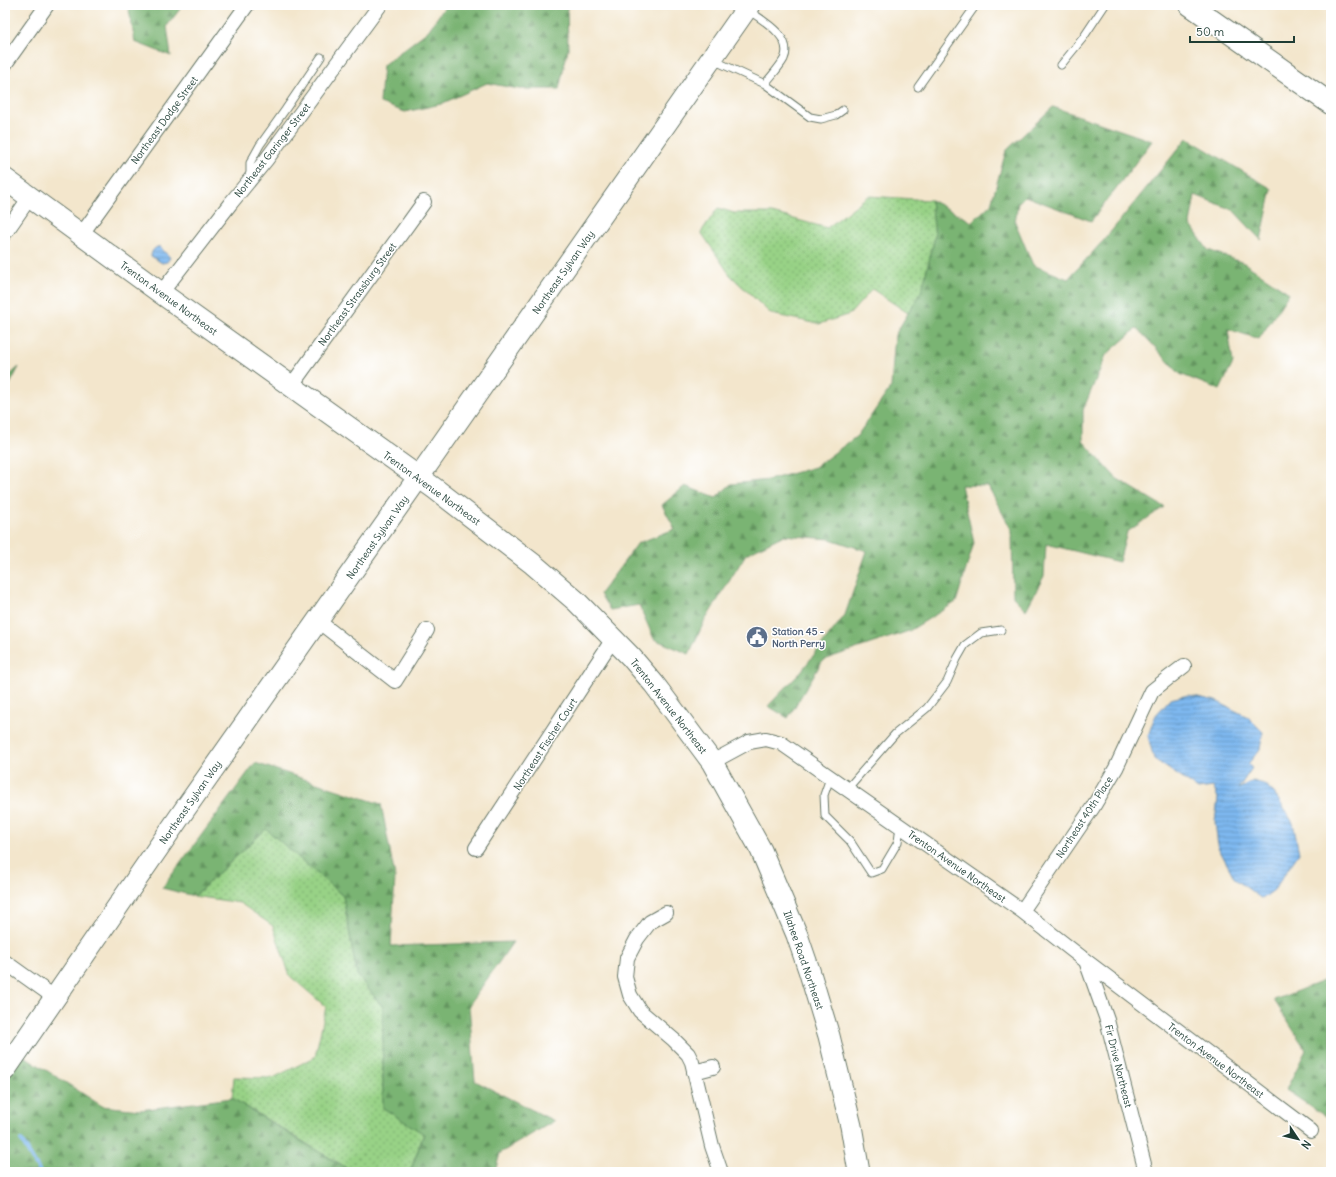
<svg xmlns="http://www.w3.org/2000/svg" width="1336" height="1177" font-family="Delius,sans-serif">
<defs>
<pattern id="grass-dots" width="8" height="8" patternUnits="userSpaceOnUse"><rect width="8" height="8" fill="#98d286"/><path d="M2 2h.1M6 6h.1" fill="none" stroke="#7bac6e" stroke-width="1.8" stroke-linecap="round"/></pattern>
<pattern id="forest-firs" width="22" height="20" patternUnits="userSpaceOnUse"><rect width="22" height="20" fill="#7ab473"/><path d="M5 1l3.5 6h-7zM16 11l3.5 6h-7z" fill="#63945f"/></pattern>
<pattern id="water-rules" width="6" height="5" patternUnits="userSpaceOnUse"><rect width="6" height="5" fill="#7eb8ef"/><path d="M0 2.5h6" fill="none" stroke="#6797c2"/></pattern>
</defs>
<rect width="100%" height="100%" fill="#fff"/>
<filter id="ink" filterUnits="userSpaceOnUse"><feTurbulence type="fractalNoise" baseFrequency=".025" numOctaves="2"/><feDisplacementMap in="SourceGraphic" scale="8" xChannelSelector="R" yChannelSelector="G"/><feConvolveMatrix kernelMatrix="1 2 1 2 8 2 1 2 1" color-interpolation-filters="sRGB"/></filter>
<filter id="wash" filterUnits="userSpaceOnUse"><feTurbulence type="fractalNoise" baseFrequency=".012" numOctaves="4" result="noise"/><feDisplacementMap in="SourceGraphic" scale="16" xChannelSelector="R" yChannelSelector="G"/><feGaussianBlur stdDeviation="0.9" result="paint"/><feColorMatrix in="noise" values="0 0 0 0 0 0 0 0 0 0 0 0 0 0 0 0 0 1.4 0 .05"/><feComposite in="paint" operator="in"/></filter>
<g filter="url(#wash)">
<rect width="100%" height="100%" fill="#f3e6cc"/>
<path fill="url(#grass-dots)" stroke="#5c885d" d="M868,196L931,200L935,236L922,290L908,313L872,289L850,314L819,324L771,314L730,275L701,232L718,208L734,213H772L827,228Z
M266,829L343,896L357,975L383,1007V1108L424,1133L410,1172H353L232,1098L234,1077L273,1078L315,1057L326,1007L290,976L273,926L240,903L194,896Z"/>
<path fill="url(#forest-firs)" stroke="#4c7854" d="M132,5H183L167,26L171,56L135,42L129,10Z
M446,5H567L568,49L559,89H519L487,83L441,104L405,112L380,103L383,65L428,31Z
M1053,107L1152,141L1091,221L1025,196L1018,203L1015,222L1033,265L1068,279L1104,240L1187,138L1272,189L1261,240L1233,210L1195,195L1190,224L1208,250L1244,263L1289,293L1259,339L1228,329L1233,363L1220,390L1180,374L1137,328L1106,355L1083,410V441L1116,478L1164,507L1127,532L1119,562L1046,544L1044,576L1026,610L1013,597L1012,531L988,486L961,485L974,543L956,602L909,631L823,660L788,718L768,706L799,674L845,615L867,551L830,539L784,535L746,554L704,622L689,654L654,639L639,605L610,610L600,594L638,543L675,529L662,505L685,486L716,498L731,484L769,480L815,467L857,436L891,387L895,335L922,290L935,236L931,200L972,222L991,204L1006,151Z
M19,367L5,394V379Z
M255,763L381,804L395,877L391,946L513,942L469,1005L475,1081L554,1121L500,1153L495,1172H410L424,1134L383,1108V1007L357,975L343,896L266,829L194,896L162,888Z
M1331,978V1120L1286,1090L1306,1050L1274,1000Z
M18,1052L102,1106L140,1110L232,1098L299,1140L353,1172H5V1070Z"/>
<path fill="url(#water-rules)" stroke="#4e7a92" d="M160,246C161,252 168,253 170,258L167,262L162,263L151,256C152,250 154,248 160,246Z
M1189,695L1216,701L1248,717L1263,732L1260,749L1248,764L1252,768L1238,789L1253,781L1264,784L1274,793L1293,823L1299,853L1274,890L1262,899L1235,879L1218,847L1215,821L1218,798L1213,787L1198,789L1154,759L1148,736L1155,716L1170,699Z"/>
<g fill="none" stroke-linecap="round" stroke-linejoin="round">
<path stroke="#7eb8ef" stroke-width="4" d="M21,1140L40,1172"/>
</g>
</g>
<g filter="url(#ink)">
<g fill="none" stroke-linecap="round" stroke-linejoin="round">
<g stroke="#697869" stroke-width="9">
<path id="lane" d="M748,10C762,20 794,37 784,59C779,68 771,76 765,84
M713,60L765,84L810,117L821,119L836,115L843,110
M1061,65L1083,38L1105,5
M918,87L976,5
M250,177V163L260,145L285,110L321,57
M830,778L824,795L825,816L850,841L871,873L882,869L898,842L900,826
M847,789L895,734L927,708L947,682L957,659L965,645L981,633L1001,630"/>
</g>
<g stroke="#697869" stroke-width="16">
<path id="street" d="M5,64L47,5
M5,233L30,197
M81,235L247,5
M161,293L230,204L266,160L380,5
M291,386L424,202
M318,621L395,681L427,630
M712,762L749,742L766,739L781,743L1022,911L1086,961L1311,1131
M476,848L613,639
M1022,911L1093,807L1116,768L1152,691L1167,679L1184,666
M666,913L650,922L637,939L627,958L625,977L630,995L640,1011L674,1040L688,1054L692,1062L712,1146L721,1172
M1086,961L1107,1020L1146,1172
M5,962L54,997
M694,1072L713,1067"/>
</g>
<g stroke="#697869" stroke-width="23">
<path id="secondary" d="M1190,5L1331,104
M5,179L161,293L434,488L533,564L576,601L631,657L654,684L712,762L761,850L797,935L809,970L829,1036L851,1126L859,1172
M5,1070L185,809L430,461L749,5"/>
</g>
<use href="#lane" stroke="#fff" stroke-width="7"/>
<use href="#street" stroke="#fff" stroke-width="14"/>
<use href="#secondary" stroke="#fff" stroke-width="21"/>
</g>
</g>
<defs>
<g id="civic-disc" transform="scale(1.15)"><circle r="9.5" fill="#5c6f8a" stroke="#fff"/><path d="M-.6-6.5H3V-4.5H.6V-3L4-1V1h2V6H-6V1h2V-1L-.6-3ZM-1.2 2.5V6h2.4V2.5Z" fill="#fff"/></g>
</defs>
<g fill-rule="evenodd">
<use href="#civic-disc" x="757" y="637"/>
</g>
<g text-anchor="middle" stroke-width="3" stroke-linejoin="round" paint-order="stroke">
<g font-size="10" fill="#1f3d34" stroke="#fff">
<text transform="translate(164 120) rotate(-54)" y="4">Northeast Dodge Street</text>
<text transform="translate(272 150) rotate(-52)" y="4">Northeast Garinger Street</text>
<text transform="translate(563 272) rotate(-55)" y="4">Northeast Sylvan Way</text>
<text transform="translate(357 294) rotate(-54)" y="4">Northeast Strassburg Street</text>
<text transform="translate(169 298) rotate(36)" y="4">Trenton Avenue Northeast</text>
<text transform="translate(432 488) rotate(36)" y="4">Trenton Avenue Northeast</text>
<text transform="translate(377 537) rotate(-55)" y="4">Northeast Sylvan Way</text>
<text transform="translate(669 706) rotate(52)" y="4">Trenton Avenue Northeast</text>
<text transform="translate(545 744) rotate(-57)" y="4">Northeast Fischer Court</text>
<text transform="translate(190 802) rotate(-55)" y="4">Northeast Sylvan Way</text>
<text transform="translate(1084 817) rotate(-57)" y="4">Northeast 40th Place</text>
<text transform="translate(957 866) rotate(35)" y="4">Trenton Avenue Northeast</text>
<text transform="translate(804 960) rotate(71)" y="4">Illahee Road Northeast</text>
<text transform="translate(1216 1060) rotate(37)" y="4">Trenton Avenue Northeast</text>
<text transform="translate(1119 1066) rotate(76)" y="4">Fir Drive Northeast</text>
</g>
<g font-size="10" font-weight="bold" fill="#4e5e75" stroke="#fff" text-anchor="start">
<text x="772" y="635">Station 45 -<tspan x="772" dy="12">North Perry</tspan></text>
</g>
</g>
<rect width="1336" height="1177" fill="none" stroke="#fff" stroke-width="20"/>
<g transform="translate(1298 1139) rotate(125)" stroke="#ffffff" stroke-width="3" paint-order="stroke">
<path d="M0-3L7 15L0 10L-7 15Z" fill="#1f3d34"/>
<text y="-6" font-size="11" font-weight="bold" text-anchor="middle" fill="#1f3d34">N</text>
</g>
<path d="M1190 36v6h104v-6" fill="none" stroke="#1f3d34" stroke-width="2"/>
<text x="1196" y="36" font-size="12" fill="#1f3d34" stroke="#ffffff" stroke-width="3" paint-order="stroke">50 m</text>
</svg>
